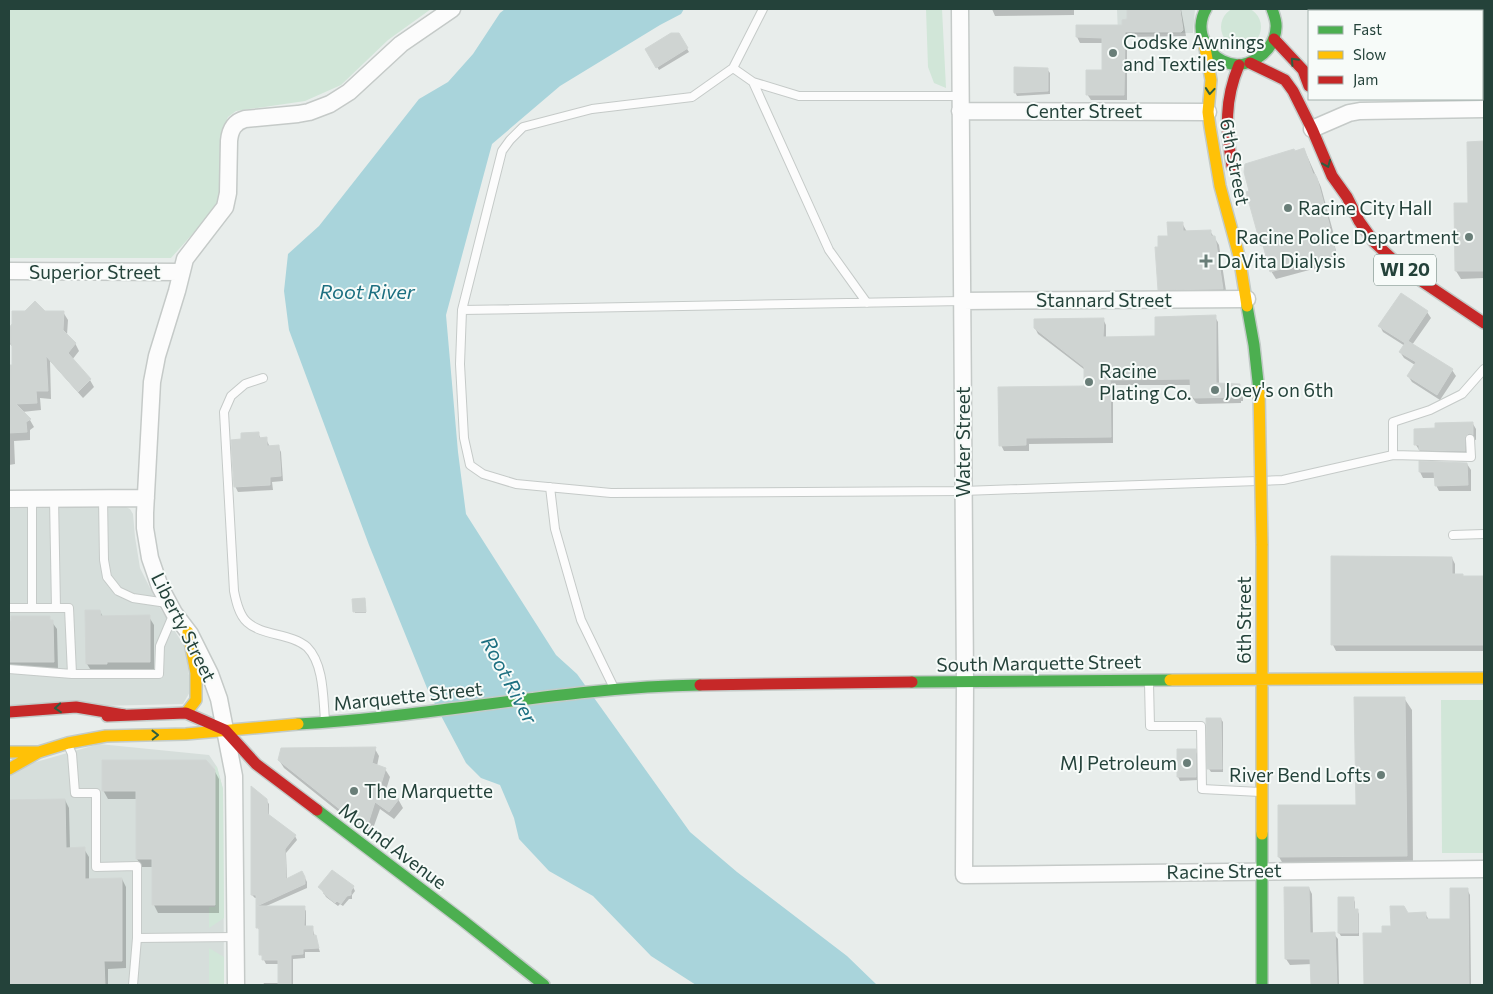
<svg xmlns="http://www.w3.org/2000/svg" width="1493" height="994" font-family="Commissioner,sans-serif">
<rect width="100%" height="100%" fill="#e8edeb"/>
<path fill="#d6dedb" d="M1117,9H1195L1193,33L1118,34Z
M126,507L130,509L133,514L135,537L140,568L160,608L185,647L191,690L183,704L9,708V509Z
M99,744L209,755L217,767L223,789L224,985H9V776L29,764Z"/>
<path fill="#d1e6d8" d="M1221 27a20 20 0 1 1 40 0a20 20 0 1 1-40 0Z
M9,9H431L388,40L341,85L305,101L236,111L228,117L221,132L219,200L213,211L171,258H9Z
M926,9H942L946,88L934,83L928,67Z
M1441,700H1484V853H1442Z
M215,766L217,767L223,789L224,918L209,928V907H215Z
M209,948L224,957V985H209Z"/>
<path fill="#a9d4db" d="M505,9H684L681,14L660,25L560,86L492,144L446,315L458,452L466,514L556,655L577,674L690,832L737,872L847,956L877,985H696L651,956L593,896L549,871L519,839L514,818L500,785L481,778L466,763L429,693L369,545L289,330L284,291L288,254L319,226L419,99L448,82L473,54L500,13Z"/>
<path fill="#0003" d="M992,9H1074V15L995,16Z
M1128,9H1181L1186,36L1127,37V100H1091L1087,94L1103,71L1104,43H1080L1077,37V26H1123L1128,21Z
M1376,9H1430V11H1376Z
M1449,9H1484V95H1482V11H1450Z
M678,34L689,52L659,70L647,50Z
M1047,69L1050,73V94L1017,96L1015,92Z
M1469,143H1484V278L1461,279L1456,271L1469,204Z
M1304,149L1321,187L1334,235L1332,236L1339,262L1276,279L1271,271L1267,254L1262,245L1295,152Z
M1182,223L1187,232L1210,231L1214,237L1219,245L1227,297H1164L1159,289L1169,237Z
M1401,295L1427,312L1431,318L1412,345L1452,370L1456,376L1440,400L1412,382L1408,376L1415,365L1404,358L1400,352L1405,346L1383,332L1380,326Z
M44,312H63L68,320L67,335L75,343L79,351L72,360L90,380L94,387L83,398L50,361L51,399L40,398L41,410L22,412L30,420L34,427L30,430V440L14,441L15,464L9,465V366H14V348L9,343V329L14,325Z
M1215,317L1218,322L1219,384L1239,385L1243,391V401H1241V403L1199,404L1196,403L1192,397V385H1113V443L1029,444V451H1004L1001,445L1085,387V370L1038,334L1035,328L1103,319L1106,325V338L1156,337Z
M1473,424L1476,429V440L1473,439L1468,457L1423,456L1416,445L1436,430Z
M258,433L261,439H266L270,447L278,446L281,452L283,481L272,482L273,490L238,492L235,486L242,440Z
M1420,463L1467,464L1471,470V491H1439L1436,485V478H1423L1420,472Z
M1452,558L1455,564V575L1463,577H1484V651H1336L1333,645Z
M354,600H365L366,613H355Z
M87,611H100L103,617H149L154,625V670H111V672H92L87,664Z
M49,618L57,629L58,669L9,670V622Z
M1404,698L1412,710L1413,868L1286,869L1279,857L1357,806Z
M1221,719L1223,722V772H1211L1209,769Z
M375,749L379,756L377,766L385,769L390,777L386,790L398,799L403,808L394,819L380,809L370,837L284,768L279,760Z
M1178,750H1195L1197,754L1198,780L1180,781L1178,777Z
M214,770L219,779V913H158L154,905V867H142L137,859V799H108L103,790Z
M65,800L69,808L70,849H84L89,857V880L122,879L126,887V968L108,969V985H9V801Z
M266,800L269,804V816L295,836L297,840L286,853L287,880L302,872L307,882V888L264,907L304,908L306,911V927H312L320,952H305V958L293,959V985H263L264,983H279V964H266L261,954L260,931L258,928V898H255L252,895Z
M320,887H353L355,891L352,895V899H349L343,906L340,904L338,906L326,897Z
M1309,888L1312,894L1313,934H1334L1338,939L1339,985H1312V964L1290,965L1286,959Z
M1467,889L1470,895L1471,985H1365L1364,934H1383L1407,914L1425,913L1429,920H1451Z
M1353,898L1355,902V910H1357L1359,914V936H1341L1339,933Z"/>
<path fill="#cfd4d2" stroke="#d1d6d4" d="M1127,9H1180L1183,30L1181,32H1125L1124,95H1086V70H1102V38L1076,37V25H1122V20L1127,19Z
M671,33H679L688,48L656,68L645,49Z
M1014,67L1048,68V91L1014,93Z
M1484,141V271H1455L1454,203H1468L1467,142Z
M1304,148L1313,174H1315L1317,178L1330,227L1329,228L1336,254L1270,272L1263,245L1261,246L1246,192L1249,191L1244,172L1245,164L1294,149L1295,151Z
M1167,222H1183V231L1211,230V236H1215L1223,289L1158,290L1155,247H1158V236H1168Z
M1401,293L1428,311L1408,341L1453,369L1437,395L1407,376L1416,362L1399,352L1405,343L1378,326Z
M35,301L45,311H64L63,330L76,343L68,353L91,379L78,392L46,356L48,391H36L37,403L16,404L31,419L26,422L27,432L9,433V365H12V345L9,341V328L12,324V311H25Z
M1216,315V383L1240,384V396H1238L1239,397L1194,398V397H1191L1190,379L1110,380L1111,437L1026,438V445L999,446L998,387L1084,386V367L1034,328V319L1104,318L1103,337L1155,336V317Z
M1473,422V435L1469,433L1465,437V451L1419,450V445H1414V429L1435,428V423Z
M259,432V438L267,437V446L279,445L281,476L270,477V485L234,487L231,440L241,439V433Z
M1419,461L1467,463L1468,485L1435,486L1434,472H1419Z
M1331,556L1452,557V574H1463V576H1484V645H1331Z
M365,598L366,612H353L352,599Z
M85,610H100L101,616L150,615V662H107V664H86Z
M11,616H50V620H53L54,662H9V621H11Z
M1354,697H1405L1407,856L1278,857V805H1356Z
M1206,718H1221L1222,769H1207Z
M376,747L372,763L386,768L381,784L399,799L389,812L375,802L366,830L278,760L281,748Z
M1177,749H1196V777H1177Z
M102,760H206L215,770V905H152V859H136V791H102Z
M251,786L267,799L268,814L296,835L285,849L286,879L302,871L305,877V884L257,906H305L304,926H313V936L316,935L319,948L303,949V954L291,955V985H278V960H262V955H259V928H256V895H251Z
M65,799L66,848L85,847V879L122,878V961H104L105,985H9V800Z
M332,870L354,886L351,891V895L347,896L341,904L337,901L335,903L323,893L324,892L318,887Z
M1284,887H1309L1310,933L1335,932L1337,985H1311L1310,959H1285Z
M1450,888H1468L1469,985H1364L1363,933H1382V926H1391L1390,906H1404L1408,913L1426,912V919H1450Z
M1338,897H1354V909H1358V933H1338Z"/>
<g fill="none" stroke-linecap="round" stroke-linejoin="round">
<g stroke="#c5cac8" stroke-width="10">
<path id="lane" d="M763,9L733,68L692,97L592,109L523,127L510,140L502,151L462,310L460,364L464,438L470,465L483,474L516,484L611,493L963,491L1283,480L1393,455L1471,457L1470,439
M733,68L753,82L799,96H960
M753,82L829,250L867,303
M462,310L962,301
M263,378L245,384L231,396L224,412L234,591C236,601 239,615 247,622C262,636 291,633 307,647C324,664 323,698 325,720
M1393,455V422L1430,410L1462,394L1484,369
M550,487L555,529L581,620L613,686
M32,498V607
M54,498L56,608
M103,498L104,560L107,577L118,591L133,598L167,603
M1453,535L1484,534
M9,608H69L72,674
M9,669L72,674H159L160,646L174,613
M1149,683L1150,726H1201L1202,789L1260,792
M68,745L72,754L75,793H96V867L137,866V938L133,985
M137,938L236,937"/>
</g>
<g stroke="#c5cac8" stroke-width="19">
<path id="street" d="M960,9L965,681L964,875L1484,869
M960,111L1208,112
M1312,129L1349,113L1360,111L1484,109
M9,271L181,272
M962,301L1247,299
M9,499L146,498
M236,985L234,776L219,699L210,674L190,634L174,613L160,587L150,558L145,528V513L152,382L157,356L177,291L185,259L225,207L228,193L229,141C230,130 234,122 245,119L298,114L309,112L330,104L349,92L401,44L452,9"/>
</g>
<g stroke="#c3cbc8" stroke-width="14">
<path id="fast" d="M1206,9C1200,19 1199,32 1205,42C1210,51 1214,57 1223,61C1246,73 1275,52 1276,28C1277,22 1274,15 1272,9
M1247,306L1254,345L1259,391
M912,682L1170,680
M298,724C432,717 565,687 700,685
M317,810L462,920L544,985
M1262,834V985"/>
</g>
<g stroke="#c3cbc8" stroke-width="14">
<path id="slow" d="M1204,43L1211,80L1208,112L1210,127L1220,186L1239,256L1247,306
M1262,544V834
M1170,680L1484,678
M186,713L196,700V673L188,632
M9,752H39
M9,769L39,752L68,743L106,736L186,734L298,724"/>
</g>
<g stroke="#c3cbc8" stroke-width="14">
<path id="jam" d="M1274,39L1303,70L1309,86
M1250,63L1285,80L1293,91L1312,129L1332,176L1347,197L1359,221L1374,242L1402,268L1484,323
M1232,166C1226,128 1224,101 1239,65
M700,685L912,682
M9,712L76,707L124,715
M107,716L186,713L225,730L256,764L317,810"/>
</g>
<use href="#lane" stroke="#fcfcfc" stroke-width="8"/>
<use href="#street" stroke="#fcfcfc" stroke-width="16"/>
<use href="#fast" stroke="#4caf50" stroke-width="11"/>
<use href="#slow" stroke="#ffc107" stroke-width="11"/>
<use href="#jam" stroke="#c62828" stroke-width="11"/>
<g stroke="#c3cbc8" stroke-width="14" stroke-linecap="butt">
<path id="slow-bridge" d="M1259,391L1262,544"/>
</g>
<use href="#slow-bridge" stroke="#ffc107" stroke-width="11"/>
</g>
<defs><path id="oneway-chevron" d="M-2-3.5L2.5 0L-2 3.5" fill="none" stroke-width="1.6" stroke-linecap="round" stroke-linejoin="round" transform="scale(1.25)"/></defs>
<g stroke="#2e5d40">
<use href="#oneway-chevron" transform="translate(1294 61) rotate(-133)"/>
<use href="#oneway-chevron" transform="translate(1210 91) rotate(95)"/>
<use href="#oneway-chevron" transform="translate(1327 164) rotate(67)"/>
<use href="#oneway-chevron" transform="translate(58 708) rotate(175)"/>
<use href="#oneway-chevron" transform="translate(155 735) rotate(-1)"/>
</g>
<g fill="#697e78" stroke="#f7fbf9" stroke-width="2">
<circle cx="1113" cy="53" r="5"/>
<circle cx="1288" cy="208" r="5"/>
<circle cx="1469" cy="237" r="5"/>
<path d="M1203.5 253.5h5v5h5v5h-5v5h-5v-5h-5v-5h5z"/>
<circle cx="1089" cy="382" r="5"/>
<circle cx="1215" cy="390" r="5"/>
<circle cx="1187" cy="763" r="5"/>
<circle cx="1381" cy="775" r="5"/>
<circle cx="354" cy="791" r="5"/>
</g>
<g text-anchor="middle" stroke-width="4" stroke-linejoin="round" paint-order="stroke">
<rect fill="#f7fbf9" stroke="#637a73" stroke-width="1" x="1374" y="254.5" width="62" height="31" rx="4"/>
<g font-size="18" font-weight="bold" fill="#24423a">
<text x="1405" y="276">WI 20</text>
</g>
<g font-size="19" fill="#24423a" stroke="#f7fbf9" text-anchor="start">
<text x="1123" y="49">Godske Awnings<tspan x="1123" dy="22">and Textiles</tspan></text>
<text x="1298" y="215">Racine City Hall</text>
<text x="1459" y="244" text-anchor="end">Racine Police Department</text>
<text x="1217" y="268">DaVita Dialysis</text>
<text x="1099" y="378">Racine<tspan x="1099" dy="22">Plating Co.</tspan></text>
<text x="1225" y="397">Joey's on 6th</text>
<text x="1177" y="770" text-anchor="end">MJ Petroleum</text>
<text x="1371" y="782" text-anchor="end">River Bend Lofts</text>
<text x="364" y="798">The Marquette</text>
</g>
<g font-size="19" fill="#24423a" stroke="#f7fbf9">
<text x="1084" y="118">Center Street</text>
<text transform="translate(1235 162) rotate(79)" y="7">6th Street</text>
<text x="95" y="279">Superior Street</text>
<text x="1104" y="307">Stannard Street</text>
<text transform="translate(963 442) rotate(-90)" y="7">Water Street</text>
<text transform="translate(1244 620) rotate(-90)" y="7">6th Street</text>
<text transform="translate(184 627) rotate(63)" y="7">Liberty Street</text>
<text transform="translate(1039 663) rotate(-1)" y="7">South Marquette Street</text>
<text transform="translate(408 696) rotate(-6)" y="7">Marquette Street</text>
<text transform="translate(393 846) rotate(37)" y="7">Mound Avenue</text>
<text transform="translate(1224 871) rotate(-1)" y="7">Racine Street</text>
</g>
<g font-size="20" font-style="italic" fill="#1c6f80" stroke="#f7fbf9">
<text x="367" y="299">Root River</text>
<text transform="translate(509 680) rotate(62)" y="7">Root River</text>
</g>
</g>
<rect width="1493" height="994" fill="none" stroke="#24423a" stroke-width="20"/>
<rect x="1308" y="10" width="175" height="90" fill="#f7fbf9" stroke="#a3b1ad"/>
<rect x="1318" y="26" width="25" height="8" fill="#4caf50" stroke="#a3b1ad"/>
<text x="1353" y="35" font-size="15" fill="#24423a">Fast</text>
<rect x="1318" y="51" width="25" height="8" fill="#ffc107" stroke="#a3b1ad"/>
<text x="1353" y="60" font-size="15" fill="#24423a">Slow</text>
<rect x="1318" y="76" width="25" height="8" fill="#c62828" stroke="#a3b1ad"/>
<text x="1353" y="85" font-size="15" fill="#24423a">Jam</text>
</svg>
